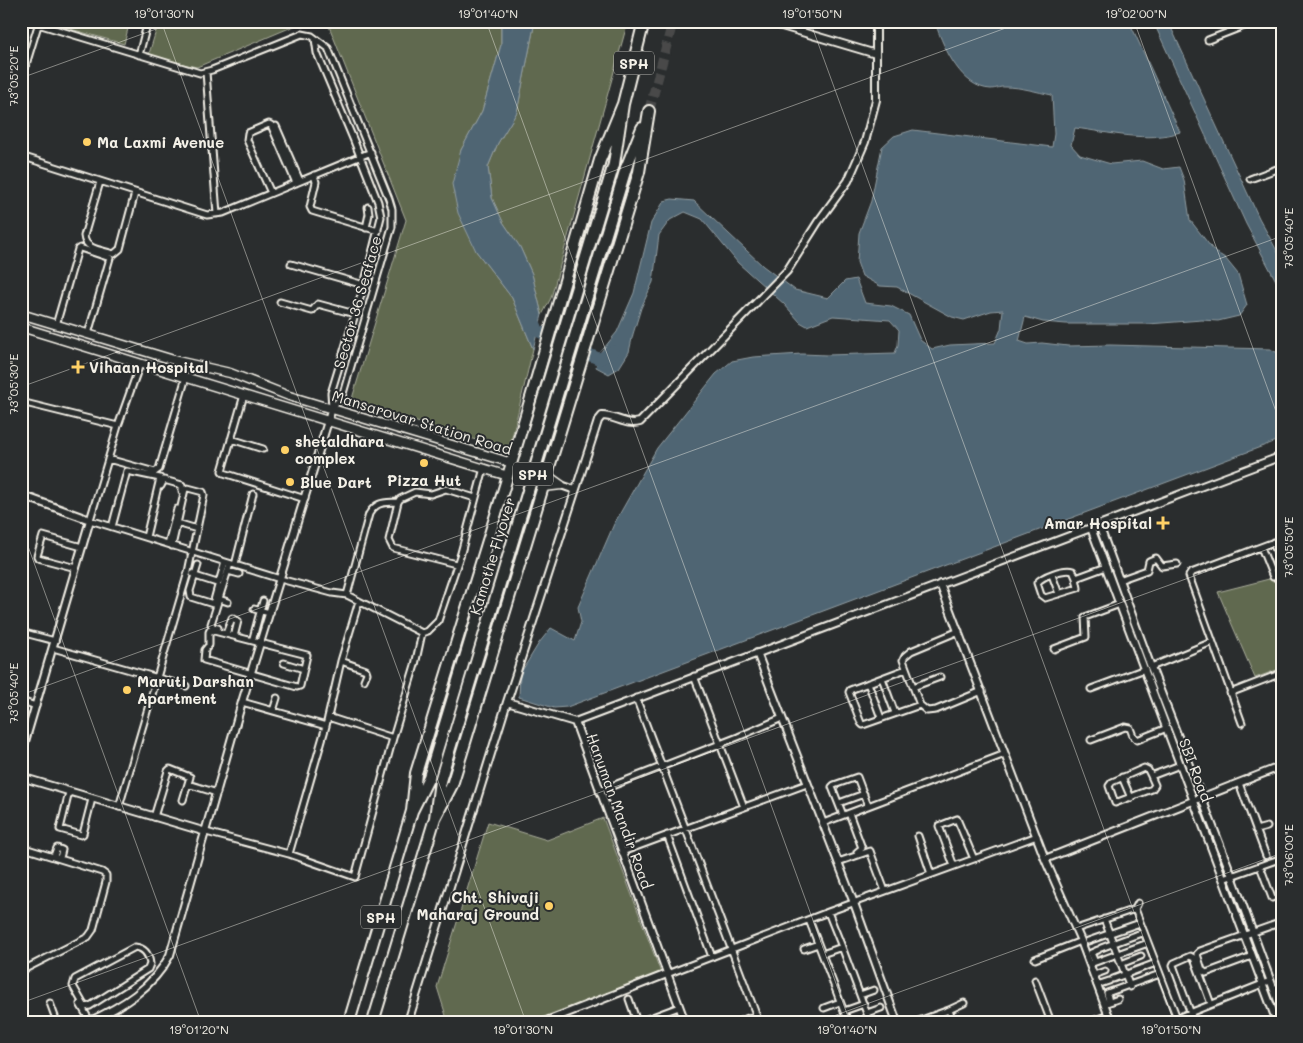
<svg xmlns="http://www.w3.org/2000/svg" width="1303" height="1043" viewBox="0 0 1303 1043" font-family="Mali,sans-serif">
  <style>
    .green { fill: #60694f; stroke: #aaad9c }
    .water { fill: #4f6573; stroke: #919da2 }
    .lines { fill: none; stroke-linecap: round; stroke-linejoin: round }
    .river { stroke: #4f6573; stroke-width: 12 }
    .motorway-tunnel { stroke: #484a4a; stroke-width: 10; stroke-dasharray: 10 5; stroke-linecap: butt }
    .minor-casing { stroke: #f4f1e8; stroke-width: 9 }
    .tertiary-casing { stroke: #f4f1e8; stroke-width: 10 }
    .secondary-casing { stroke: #f4f1e8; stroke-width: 11 }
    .motorway-casing { stroke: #f4f1e8; stroke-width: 14 }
    .minor { stroke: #2a2d2e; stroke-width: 5 }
    .tertiary { stroke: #2a2d2e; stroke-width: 6 }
    .secondary { stroke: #2a2d2e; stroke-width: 8 }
    .motorway { stroke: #2a2d2e; stroke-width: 10 }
    .motorway-bridge-casing { stroke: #f4f1e8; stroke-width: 14; stroke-linecap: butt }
    .motorway-bridge { stroke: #2a2d2e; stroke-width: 10 }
    .ticks { fill: none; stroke: #f4f1e8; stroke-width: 1; stroke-opacity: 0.45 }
    .poi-dot { fill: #ffd166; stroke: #2a2d2e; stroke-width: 2 }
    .labels { text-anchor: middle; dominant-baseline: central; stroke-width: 4; stroke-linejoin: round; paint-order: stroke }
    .shield { fill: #2a2d2e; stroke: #b7b6b0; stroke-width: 1 }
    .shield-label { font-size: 14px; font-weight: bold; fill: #f4f1e8 }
    .poi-label { font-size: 15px; font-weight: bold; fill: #f4f1e8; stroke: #2a2d2e; text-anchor: start }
    .street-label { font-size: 15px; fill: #f4f1e8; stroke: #2a2d2e }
    .neatline { fill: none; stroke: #f4f1e8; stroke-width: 2 }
    .ticks-label { font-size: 12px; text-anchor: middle; fill: #f4f1e8 }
  </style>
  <rect width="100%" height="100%" fill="#2a2d2e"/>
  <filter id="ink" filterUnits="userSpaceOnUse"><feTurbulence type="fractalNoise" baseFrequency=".02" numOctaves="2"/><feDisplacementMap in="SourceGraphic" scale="10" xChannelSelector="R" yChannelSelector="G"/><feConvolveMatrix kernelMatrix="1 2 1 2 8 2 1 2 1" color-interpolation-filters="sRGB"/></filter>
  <g filter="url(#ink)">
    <path class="green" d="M54 21H130L124 44 53 24Z
      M159 21H306L197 67 148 57Z
      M327 21H501V45L482 111 461 150 476 251 512 298 533 349 509 450 351 402 406 220Z
      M535 21H628L551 298 542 315 532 274 520 247 503 222 492 198 488 167 498 143 517 112Z
      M1273 578 1282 596V668L1255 678 1218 592Z
      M603 818 661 973 532 1022H448L437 987 488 822 547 840Z"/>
    <path class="water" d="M501 21H535L517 112 498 143 488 167 492 198 503 222 520 247 532 274 542 315 533 349 512 298 476 251 458 213 452 184 461 150 482 111 501 45Z
      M917 21H1129L1180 132C1148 143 1108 132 1075 128L1071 145 1080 155 1111 164 1142 161 1163 169 1179 167 1184 180 1190 220 1214 251 1225 258 1238 274 1247 305 1239 316 1218 321 1202 320 1148 324H1066L1043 322 1025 317 1019 341 1028 344 1042 343 1068 346 1110 345 1270 349 1282 355V439L567 707 554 708 519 697 520 674 539 643 551 628 575 641 581 622 578 607 614 524 657 448 716 374 732 361 753 357 802 354 827 355 895 353 898 345 899 330 890 320 833 316 807 326 800 322 784 304 738 263 702 219 685 212 670 220 659 235 653 282 641 308 633 334 629 352 619 368 609 374 596 367 600 353 617 332 634 293 651 223 664 201 672 199 694 201 763 266 795 290 828 298 845 281 856 279 865 303 891 306 909 315 920 340 932 349 950 345 995 343 1001 329 1003 310 991 311 964 320 952 317 897 287 880 286 862 276 857 262 859 233 871 201 882 147 894 136 913 130 1052 147 1054 134 1052 95C1037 92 1021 87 1006 87 1001 86 996 89 991 89 962 88 944 49 936 25Z
      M1153 21H1168L1259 218 1282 260V292L1246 224Z"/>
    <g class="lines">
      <path class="river" d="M532 316 538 331 599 359 612 353 613 351"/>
      <path class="motorway-tunnel" d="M649 111 673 21"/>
      <defs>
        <path id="minor" d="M38 24 200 73 212 70 302 34 312 36 328 48 389 199 392 209V227L342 397 332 408
          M315 39 317 53 354 141 378 202 381 217 364 285 331 393 332 408
          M1208 40 1257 21
          M139 55 148 21
          M206 72 217 214
          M21 81 39 22
          M276 126 300 181
          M21 156 207 215 223 213 371 152
          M314 175 316 182 310 207 312 211 378 231
          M1250 179 1282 167
          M100 182 84 236C85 250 103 250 114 254L120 249 135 193
          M271 193 247 140 248 133 269 124 271 125 296 183
          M366 228 369 214 368 207
          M291 264 364 285
          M280 302 312 311 318 304 355 314
          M56 325 78 249 80 248 110 258 88 334
          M140 364 118 426 90 520 280 579 332 593 347 595 422 633 428 631 438 621 461 553 484 468
          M244 395 222 471 224 473 305 499
          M21 402 118 426
          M231 439 263 449
          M108 459 155 472 159 469 186 377
          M161 486 164 480 182 485V491
          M177 523 197 529
          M112 527 127 471 160 478 146 537
          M1273 542 1282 566
          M168 544 177 509
          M1261 547 1273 577 1282 573
          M456 564 393 548 389 540 398 502 400 499 415 492 431 494 446 489 475 498
          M198 565 190 591 191 597 213 604 218 586
          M235 565 253 494
          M76 568 38 558 37 556 43 536 82 547
          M228 571 239 574
          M193 574 195 576 217 583 219 582 225 562
          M1052 575 1059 594
          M1076 578 1073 571C1064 568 1042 576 1037 583L1041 595 1045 598 1078 588 1076 578 1106 567
          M1119 580 1147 570 1149 561 1156 558 1162 566 1177 564
          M347 595 369 514C377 501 384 503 398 502
          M219 599 228 602
          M254 609 270 613
          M218 628 213 627 211 624 230 564
          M210 630 307 655 300 686 297 687 204 660 205 650 209 645V632Z
          M227 631 232 618 238 621 235 633
          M959 631 911 651 905 656 903 660 920 705 927 711 936 710 982 691
          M21 632 55 641
          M253 638 263 601
          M53 648 186 686
          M1054 649 1086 637 1085 617 1120 604
          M341 661 366 670 367 673 364 680
          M284 663 304 669
          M1151 667 1212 642
          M906 669 850 690 849 692 861 723 863 725 920 705
          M694 676 744 807
          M882 678 895 713
          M868 683 881 718
          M913 687 940 677
          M1091 689 1145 669
          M1230 693 1282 673
          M636 698 759 1022
          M21 701 36 706
          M242 702 326 726
          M273 711 277 698
          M328 717 393 738
          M1242 723 1189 576 1191 573 1282 539
          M21 725 29 727
          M1091 740 1125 727 1130 728 1133 736 1137 740 1167 728
          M1151 776 1148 770 1144 768 1112 782 1109 786 1115 803 1152 789 1155 785 1151 776 1180 765
          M1122 777 1131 798
          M1239 783 1266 856
          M188 784 217 793
          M599 791 738 737 782 718
          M69 792 60 829 81 835 83 834 92 799
          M839 803 864 794
          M119 807 188 572 204 495 203 492 188 488 185 489 172 546
          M849 813 862 848 857 852
          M843 815 832 787 834 785 857 777 868 806
          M154 817 168 771 170 769 190 777 183 800
          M823 823 1005 754
          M1256 830 1267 827
          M206 832 289 854 355 877 393 738 415 665 422 633
          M667 835 712 957
          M918 836 931 874
          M21 847 102 872 106 875V882L93 930 88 937 21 971
          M622 852 807 784
          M289 854 326 726 341 661 359 601
          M54 856 57 848 62 850 60 858
          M838 862 870 851 885 891
          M954 866 939 826 957 819 974 859
          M1260 866 1272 898
          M1223 879 1282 858
          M1135 909 1177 1018 1270 981
          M828 912 842 947
          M1104 919 1130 987
          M809 920 848 1022
          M1076 929 1135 909 1138 903
          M1088 941 1140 923
          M135 947C145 948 149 955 150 964L148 969 90 1006 85 1007 73 986 75 979Z
          M1101 948 1144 932
          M804 949 818 944
          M822 954 842 947 870 1022
          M1252 956 1206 973 1202 970 1197 954 1200 951 1282 922
          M1035 959 1081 941
          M1095 962 1091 953 1098 950
          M1090 964 1148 943
          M1121 964 1141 956
          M667 974 828 912 1037 836
          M1094 975 1105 971
          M1113 979 1156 963
          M1035 980 1051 1022
          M1097 985 1109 981
          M1273 989 1282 986
          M860 995 874 990
          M629 999 637 1022
          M1109 1002 1107 993 1160 974
          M50 1003 57 1022
          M1107 1003 1118 999
          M80 1004 90 1021
          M824 1008 840 1002
          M844 1011 864 1004
          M867 1013 881 1008
          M639 1022 679 1007
          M738 1022 756 1015
          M916 1022 949 1010
          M953 1022 949 1010 964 1003
          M1089 1022 1109 1015
          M1194 1022 1173 965 1174 963 1190 956 1194 958 1211 1004"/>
        <path id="tertiary" d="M765 21 876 54
          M561 485 575 490
          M21 495 90 520 21 755
          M1099 525 1151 667 1232 876 1282 1012
          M1091 528 1277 1022
          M940 584 1045 859 1081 941 1111 1022
          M757 653 854 903 897 1022
          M507 702 575 722
          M575 722 1282 456
          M575 722 685 1022
          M21 777 206 832
          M1045 859 1282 766
          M88 1022C121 1007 153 988 170 955L242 702 332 408
          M408 1022 507 702 598 421 602 416C616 416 626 426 640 422L787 271 818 222 848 181 865 142 876 100V21
          M544 1022 667 974"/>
        <path id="secondary" d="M21 314 177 361 230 373 289 396 512 463 547 475 561 485
          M21 327 544 487 561 485"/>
        <path id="motorway" d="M614 164 623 104 644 21
          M626 168 642 128
          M412 811 416 773 512 463 600 160 623 104
          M435 818 452 785 639 172 649 111
          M349 1022 412 811 429 777
          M373 1022 435 818 440 781"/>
      </defs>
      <use href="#minor" class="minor-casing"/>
      <use href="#tertiary" class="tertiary-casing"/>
      <use href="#secondary" class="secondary-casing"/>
      <use href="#motorway" class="motorway-casing"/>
      <use href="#minor" class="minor"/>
      <use href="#tertiary" class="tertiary"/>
      <use href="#secondary" class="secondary"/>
      <use href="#motorway" class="motorway"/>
      <defs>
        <path id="motorway-bridge" d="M429 777 614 164
          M440 781 626 168"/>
      </defs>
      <use href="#motorway-bridge" class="motorway-bridge-casing"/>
      <use href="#motorway-bridge" class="motorway-bridge"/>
    </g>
  </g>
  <path class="ticks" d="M161 21 526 1022M486 21 850 1022M810 21 1174 1022M1134 21 1282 428M21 78 178 21M21 387 1025 21M21 527 201 1022M21 695 1282 236M21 1003 1282 544M817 1022 1282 853"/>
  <g class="poi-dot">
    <circle cx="87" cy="142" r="5"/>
    <path d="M75.5 359.5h5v5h5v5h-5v5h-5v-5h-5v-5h5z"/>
    <circle cx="285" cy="450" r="5"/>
    <circle cx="424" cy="463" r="5"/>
    <circle cx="290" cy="482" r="5"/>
    <path d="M1160.5 515.5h5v5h5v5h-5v5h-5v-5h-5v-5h5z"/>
    <circle cx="127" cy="690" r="5"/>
    <circle cx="549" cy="906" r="5"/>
  </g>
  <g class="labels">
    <g class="shield">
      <rect x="614" y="51.5" width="40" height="23" rx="4"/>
      <rect x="513" y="462.5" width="40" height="23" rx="4"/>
      <rect x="361" y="905.5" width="40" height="23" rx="4"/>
    </g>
    <g class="shield-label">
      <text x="634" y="63">SPH</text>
      <text x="533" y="474">SPH</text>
      <text x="381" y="917">SPH</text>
    </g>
    <g class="poi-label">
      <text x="97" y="142">Ma Laxmi Avenue</text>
      <text x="89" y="367">Vihaan Hospital</text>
      <text x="295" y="441">shetaldhara<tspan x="295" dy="17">complex</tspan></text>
      <text x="424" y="480" text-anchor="middle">Pizza Hut</text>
      <text x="300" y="482">Blue Dart</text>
      <text x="1152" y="523" text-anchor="end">Amar Hospital</text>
      <text x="137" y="681">Maruti Darshan<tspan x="137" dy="17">Apartment</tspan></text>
      <text x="539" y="897" text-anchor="end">Cht. Shivaji<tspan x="539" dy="17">Maharaj Ground</tspan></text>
    </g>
    <g class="street-label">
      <text transform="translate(357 302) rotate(-74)">Sector 36 Seaface</text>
      <text transform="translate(422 422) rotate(17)">Mansarovar Station Road</text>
      <text transform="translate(492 556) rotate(-73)">Kamothe Flyover</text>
      <text transform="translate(1196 770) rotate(69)">SBI Road</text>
      <text transform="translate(620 811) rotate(70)">Hanuman Mandir Road</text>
    </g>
  </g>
  <rect width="1303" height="1043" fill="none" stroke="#2a2d2e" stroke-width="55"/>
  <rect x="28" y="28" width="1248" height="988" class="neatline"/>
  <g class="ticks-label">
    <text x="164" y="18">19°01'30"N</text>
    <text x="488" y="18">19°01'40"N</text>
    <text x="812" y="18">19°01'50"N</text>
    <text x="1136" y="18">19°02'00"N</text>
    <text transform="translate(14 76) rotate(-90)" y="4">73°05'20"E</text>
    <text transform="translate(1289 238) rotate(-90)" y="4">73°05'40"E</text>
    <text transform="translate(14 384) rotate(-90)" y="4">73°05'30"E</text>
    <text transform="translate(1289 547) rotate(-90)" y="4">73°05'50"E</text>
    <text transform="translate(14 693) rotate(-90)" y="4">73°05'40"E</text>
    <text transform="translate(1289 855) rotate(-90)" y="4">73°06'00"E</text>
    <text x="199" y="1034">19°01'20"N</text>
    <text x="523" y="1034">19°01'30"N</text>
    <text x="847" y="1034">19°01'40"N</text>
    <text x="1171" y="1034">19°01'50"N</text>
  </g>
</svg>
